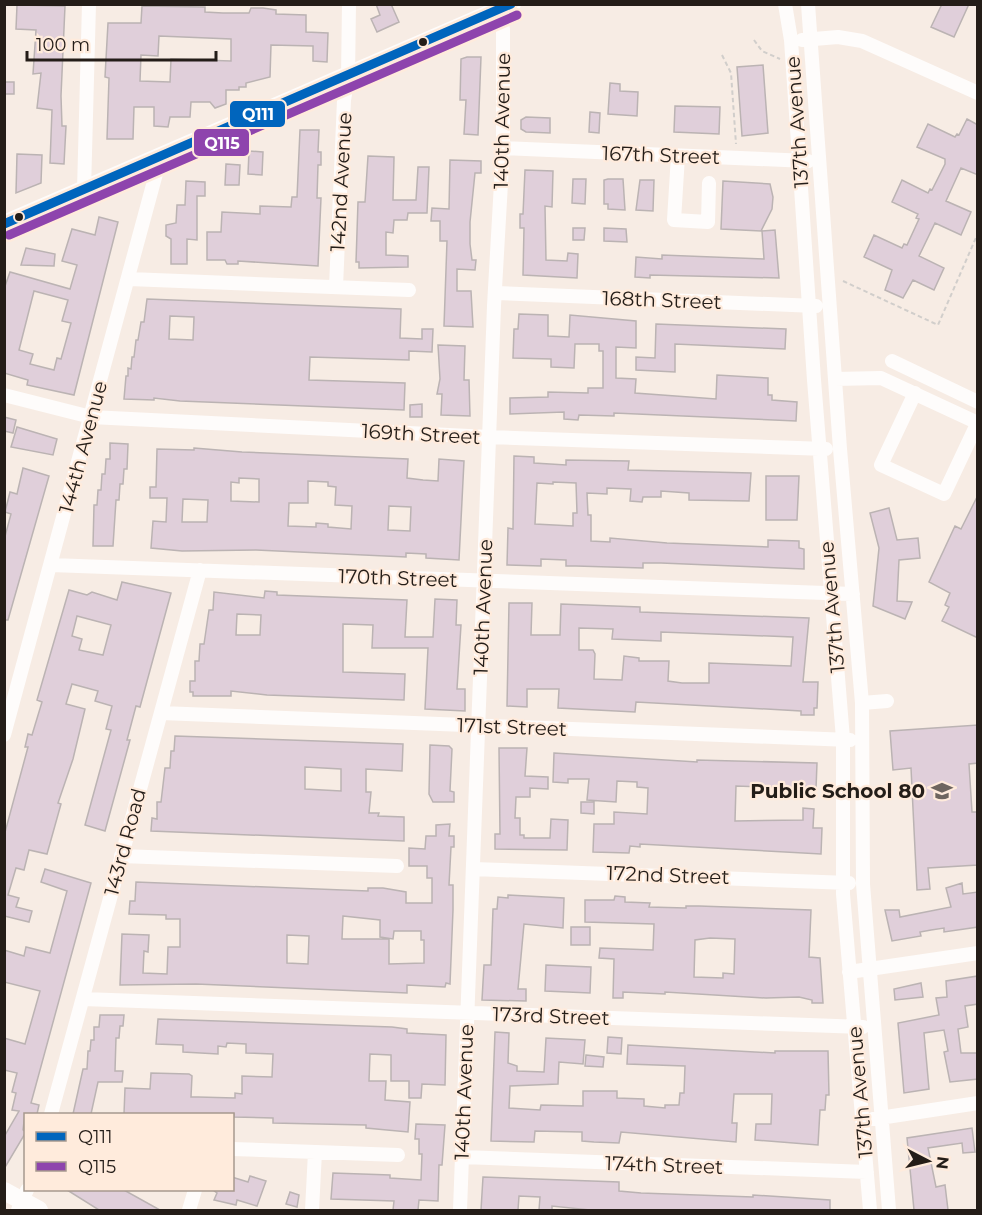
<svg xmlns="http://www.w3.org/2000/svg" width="982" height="1215" viewBox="0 0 982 1215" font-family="Montserrat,sans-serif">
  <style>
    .building { fill: #e0cfda; stroke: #bbb3b3; stroke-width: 1.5; fill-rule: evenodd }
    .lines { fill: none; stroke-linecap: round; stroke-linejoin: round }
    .path { stroke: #d1cecb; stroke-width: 2; stroke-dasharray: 4.5 3; stroke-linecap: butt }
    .minor { stroke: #fefcfb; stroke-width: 14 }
    .major { stroke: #fefcfb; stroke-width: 18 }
    .bus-1-casing { stroke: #ffebdc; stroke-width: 14 }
    .bus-2-casing { stroke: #ffebdc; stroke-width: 14 }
    .bus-1 { stroke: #0065bd; stroke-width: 9 }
    .bus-2 { stroke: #8e44ad; stroke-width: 9 }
    .bus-dot { fill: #241d18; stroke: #ffebdc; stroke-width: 2 }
    .labels { text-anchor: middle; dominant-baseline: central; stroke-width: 4.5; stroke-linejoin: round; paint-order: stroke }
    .street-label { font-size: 20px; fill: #241d18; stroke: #ffebdc }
    .poi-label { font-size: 20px; font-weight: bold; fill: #241d18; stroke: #ffebdc; text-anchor: end }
    .line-badge { stroke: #ffebdc; stroke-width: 2 }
    .badge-label { font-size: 16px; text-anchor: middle; font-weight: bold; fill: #fff }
  </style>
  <rect width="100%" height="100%" fill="#f7ece4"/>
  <path class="building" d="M376 4H391L399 22 377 32 371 19 380 15Z
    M942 4H969L954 37 931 27Z
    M17 5 65 6 61 96 62 126H66L64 164 50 163 52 110 37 108 41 73 33 74 36 30 16 29Z
    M142 6 205 7V12L223 13H249L251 8H263L276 10V14L306 15V32L328 33 327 62 313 61V46L271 45 270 77 246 83V87H239V90H226V104L215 108 210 102H191L190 117H170L168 127 154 126V107H134L133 139H107L109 78 105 77 108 23H141ZM159 36 231 39V61L171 59 170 82 140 81 141 55 158 56Z
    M467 57H481L478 135 464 134 466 100H460L461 59Z
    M763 65 768 133 742 136 737 67Z
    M4 82H14V94H4Z
    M610 83 620 84V91L638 92 637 116 608 114Z
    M675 106 720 107 719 134 674 132Z
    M590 112 600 113 599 133 589 132Z
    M526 117 550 118V133L526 132 521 129V120Z
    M967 119 978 125V175L961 168 946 201 971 212 961 235 935 223 919 256 944 268 934 290 913 280 903 298 885 290 892 270 864 257 874 235 902 248 904 244 907 245 919 219 916 218 918 214 892 202 902 180 928 193 930 189 932 190 945 164V159L917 147 928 124 955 137 957 134 959 135Z
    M300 130H319L318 152H321V165H318L317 198H321L318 266 238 261V264H227L225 260H207V232H221L222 212 260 214V206L291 207 292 197H297Z
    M249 151 263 152 262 175 248 174Z
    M17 154 42 155 41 183 16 193Z
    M368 156 394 157 393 200H416L418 167H429L427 213H408L407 220H394L393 233 386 232V255L408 256V267L359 268V262H356L358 202H365Z
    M450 160 481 161V173H475L470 222V244L472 260H476L475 270 457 269V291H471L473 327 444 326 447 241H440V221H431L432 208 449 209Z
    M226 164 240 165 239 185H225Z
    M525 170 553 171 552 207 545 206 546 260 567 261 568 253 578 254 577 278 523 275 524 228H520V214H523Z
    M573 179H586L585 204 572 203Z
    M608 179H623L625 210 608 209V204H604V180Z
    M640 180H654L653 211 636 210Z
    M186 181 205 182V196H197V240L187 239V264H171V239L166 236V225L176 223 177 205H185Z
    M723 181 770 184 773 197 772 209 761 231 721 229Z
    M99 217 118 222 74 395 27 385 28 380 4 373V289L10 272 70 289 77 265 62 261 72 229 95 235ZM34 291 68 300 62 321 71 323 61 359 57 358 54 370 30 364 33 354 19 350Z
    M573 228H585L584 240H573Z
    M604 228 626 229 627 242 604 241Z
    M775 230 779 278 650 275V278L635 277 636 257 662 259V255L764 259 762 231Z
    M26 248 55 254 54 266 21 265Z
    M147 299 401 309 400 338 422 339V329H433L432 352 409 351V360L310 357 309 380 405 383 404 410 180 401 154 398V400L124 399 126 376H128V368L131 369 132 357H134L136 340H138L141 322H144ZM170 316 194 317 193 340 169 339Z
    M519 314 548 315V336L569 337 570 315 636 321V348L616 347V378L636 379 635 393 716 399 717 375 768 378V395H772V400L797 402 796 421 614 413V416L579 415 578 420 564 419V412L510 414V398L548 397V392L588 393V388H603V351H599V344H575L574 368 551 367V359L513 358 514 329H518Z
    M656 324 786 329 785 349 675 344V372L636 370V357L655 358Z
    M438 345 465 346 464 380H469L470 416 441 415 442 394H437L440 379Z
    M422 404V417H410V405Z
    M4 417 16 420 13 433 4 431Z
    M17 427 57 439 53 455 11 447Z
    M110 443 128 444 127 469H124L123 484H120L119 500H116L113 546H93L94 505H97L98 490H101L102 474H105L106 459H110Z
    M194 448 242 452 408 459 407 478 423 480 438 481 439 459 464 461 459 560 426 558V554L406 553V557L256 550 182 551 151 548 153 521 166 522 167 498H150V487H156L157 449 194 450ZM239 478 259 479V502L231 501V482L239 483ZM308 481 328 482V486L336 487 335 505 352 506 351 529 328 527V524L316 523V527L288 526 289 503H308ZM183 499 208 500 207 522H182ZM389 506 411 507 410 531 388 530Z
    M514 456 534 457V463L566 465V460L629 461 628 470 751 473 749 501 689 500V493L661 491V497H643L642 502 630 501 631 489 607 488V494L587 493 588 515H591V541L610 542V538L667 543 768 547V540L799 541V548L804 549V569L661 563H643V568L576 566H566V560L541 559V566L507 565 508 528 513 529ZM553 482 576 483 577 513H573V526L535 524 537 483 553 484Z
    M23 468 49 476 8 620H4V540L11 514 5 512 10 492 17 494Z
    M766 476H799L797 520H766Z
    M978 495V638L942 621 949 607 945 605 950 593 929 582 955 526 961 529Z
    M889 508 897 540 918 538 920 558 899 560 897 601 912 602 905 619 873 606 879 548 870 513Z
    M122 582 171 593 140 707 136 706 127 740H130L105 831 85 825 111 730 106 729 112 706 95 701 98 691 72 684 66 704 85 709 73 759 58 803 61 804 47 854 29 850 24 870 16 868 8 895 19 898 16 907 32 911 29 922 4 916V836L28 747H25L28 734 32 735 42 702 37 700 69 590 87 595 92 592 117 600ZM77 616 111 625 103 655 79 650 82 639 72 636Z
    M265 591 277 592V595L407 600 405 637H433L435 599 457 600 456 625H461L457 689H465V711L425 709 428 648H372L373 625 343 624V672L405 674 404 700 267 695 231 691V696H193V692H190V681H195V661H199L200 644H204L209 610H213L214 592 264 598ZM237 614 261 615 260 635H236Z
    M509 603H532L531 635H560L561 604 640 607V612L809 618 803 682H818L817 708H814V715H801V711L636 702 635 712 558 708 559 689H527V707L507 706ZM579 628 613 629 612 639 661 641V632L793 637 791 666 709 663V683H682L668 681 669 661H639V658L624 656 622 680 594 679 595 654 593 650H579Z
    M978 725V763L969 764 972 812H978V865L928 868 930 889 917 890 911 768 893 770 890 731Z
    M175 736 403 744 402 771 366 769V792H371L369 813H379L378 816 404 817V841L151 831 152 818 157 819V802H161L165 768H170L171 751H174ZM305 767 341 769V791L305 789Z
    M430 745 449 746 452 749 450 791 454 792V802H433L429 794Z
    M499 748H527L525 776 548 777V789L530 788V797H516L515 818H520V835H524V838H550L551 819 568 820 567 850 495 849V834H500Z
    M554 753 697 762V760L817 763 816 789 736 786 735 821 803 820V808L814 809 813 828H822L821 854 640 844V847L630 846 629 853 593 852 594 824H614V812L647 814 648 788 637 787V782L617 781 616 802 587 800 589 779H568V783L553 782Z
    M581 802H594V814L581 813Z
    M450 824 449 836H454V847H451L449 885H453V910L450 984 446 983 445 987 407 985V993L196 984 120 985 122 934 149 935 148 952 144 951 143 973 167 974 168 947H180V919H166V915L129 914 130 901H135L136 882 368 891V888H383L406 892V903H432V878H427V866H409V848L425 849 426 836H436V825ZM343 916 380 920V937L393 939 394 931H421V940H424V963L389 964V939H342ZM287 935 309 936 308 964 287 963Z
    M45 869 91 883 31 1103 39 1105 37 1114H25L23 1130 26 1132 4 1169V1137L19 1111 12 1110 16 1093 12 1092 17 1073 4 1070V1038L25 1044 40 991 4 982V950L24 956 26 947 50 953 67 891 41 882Z
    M962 883 963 894 978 892V927L944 932V928L931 930 920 932 921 936 892 941 885 910H899L900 917 951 907 946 888Z
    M508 895 564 898 563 928 524 924 518 989H526V1001L482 1000 484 965H491L493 909H497L498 897 508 898Z
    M615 896 625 897V902L650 903 649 907 686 908V906H699L811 910 809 957 820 958 823 1003H812V1000L799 997 766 998 665 992V994L623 992V998H613L614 959 599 958 600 948 653 950 654 924 585 922V900H614ZM710 938 735 939 734 974 723 973V978L694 977 695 940Z
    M571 927H590V945H571Z
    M546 965 591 967 590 993 545 991Z
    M978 976V1004L965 1006 968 1027 958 1029 961 1053H978V1079L950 1082 944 1052 948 1051 944 1030 924 1033 929 1089 904 1093 898 1023 939 1015 936 998 947 997 946 981Z
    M921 983 923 997 895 1000 894 989Z
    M100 1015H124L123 1026H120L119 1038H116L115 1071H123L122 1082H98L91 1114H73L83 1069H87L88 1051H90L91 1040H94V1027H99Z
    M158 1019 392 1027 407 1029V1033L446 1035 445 1085 422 1084 421 1098H409V1081H391V1055L370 1054 369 1081H386L385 1100 410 1102 408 1132 366 1128V1125L273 1123V1118L234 1117V1114H124L125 1088 150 1089 151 1073 189 1074 192 1076 191 1097H198L235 1098V1093L242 1094V1076L272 1077 273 1054 246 1053V1044L227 1043 226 1047 218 1046V1054L183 1052V1045L156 1044Z
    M495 1032 509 1033 508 1063 517 1066V1071L544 1072 546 1038 585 1040 583 1064 559 1062 558 1084 510 1086 509 1108 540 1110 541 1105 583 1106V1091H617V1098L644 1099V1106L665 1108V1105H679L680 1093H684L685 1066 627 1064 628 1045 775 1053V1051H828L829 1095H826L825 1110H820L818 1145 755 1140 756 1124H771L772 1094H734L732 1123H737L736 1142 621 1132 619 1143 594 1142 582 1141V1132L535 1131 534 1142 491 1141Z
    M608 1037 622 1038 621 1054 607 1053Z
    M586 1055 604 1057 603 1067 585 1066Z
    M416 1124 445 1125 442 1165H439L438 1201 419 1200 418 1210H393L394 1201 331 1199 333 1173 390 1175V1178L421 1180 422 1154H419V1139H415Z
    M972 1128 975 1152 963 1153 962 1143 928 1148 936 1187 945 1185 948 1210H914L907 1138Z
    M250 1176 266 1181 257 1206 237 1200 236 1205 214 1200 217 1193 213 1190H232V1177L248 1182Z
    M483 1177 619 1182V1191L641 1193 753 1197V1195L830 1200V1210H590L552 1206V1210H539L540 1197 519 1196 518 1210H481Z
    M67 1190H124L160 1210H99Z
    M290 1192 299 1195 297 1207 286 1204Z"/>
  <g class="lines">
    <path class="path" d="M754 40 762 51 780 59
      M722 55 731 73 736 144
      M843 281 938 325 978 233"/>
    <path class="minor" d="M785 4 791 40 814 380 843 739V894L870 1210
      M808 4 840 449 862 703 863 884 889 1210
      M802 40 838 37 862 41 978 93
      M503 148 808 161
      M678 156 674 220 708 222 709 183
      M84 190 89 4
      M129 279 409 290
      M336 287 344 100 348 77 349 4
      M495 293 816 306
      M892 361 978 402
      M835 379 881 378 978 423
      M915 393 881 465 944 494 978 422
      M4 395 91 417 489 437 826 449
      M51 565 853 594
      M862 703 887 701
      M161 713 850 740
      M4 735 160 159
      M121 856 397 866
      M473 869 849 883
      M849 972 978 953
      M83 999 863 1027
      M51 1114 200 570
      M873 1119 978 1103
      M232 1149 398 1155
      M462 1157 867 1172
      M18 1210 27 1190
      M189 1210 195 1190
      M312 1210 315 1152
      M460 1210 494 306 503 148V29L494 4"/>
    <path class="major" d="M4 224 512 4
      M4 1191 39 1210"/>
    <defs>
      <path id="bus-1" d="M4 224 511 4"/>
      <path id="bus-2" d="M9 235 517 15"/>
    </defs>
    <use href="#bus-1" class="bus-1-casing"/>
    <use href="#bus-2" class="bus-2-casing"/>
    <use href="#bus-1" class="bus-1"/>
    <use href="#bus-2" class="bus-2"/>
  </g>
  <defs>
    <symbol id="school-bare" viewBox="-9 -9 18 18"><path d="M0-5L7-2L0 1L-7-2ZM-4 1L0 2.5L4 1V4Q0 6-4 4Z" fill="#6e655f" stroke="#ffebdc" stroke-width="2.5" paint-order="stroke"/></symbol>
  </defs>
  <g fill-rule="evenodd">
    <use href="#school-bare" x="927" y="776" width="30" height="30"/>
  </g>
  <g class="bus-dot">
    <circle cx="423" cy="42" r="5"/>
    <circle cx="19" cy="217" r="5"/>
  </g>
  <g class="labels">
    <g class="street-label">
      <text transform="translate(502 121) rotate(-89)">140th Avenue</text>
      <text transform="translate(797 122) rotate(-94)">137th Avenue</text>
      <text transform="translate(661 155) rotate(2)">167th Street</text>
      <text transform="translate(341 182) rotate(-87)">142nd Avenue</text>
      <text transform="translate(662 300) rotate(2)">168th Street</text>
      <text transform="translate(421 434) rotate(3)">169th Street</text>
      <text transform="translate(83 447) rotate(-75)">144th Avenue</text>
      <text transform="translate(398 578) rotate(2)">170th Street</text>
      <text transform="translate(483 607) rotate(-88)">140th Avenue</text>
      <text transform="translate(832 607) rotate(-95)">137th Avenue</text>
      <text transform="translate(512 727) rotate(2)">171st Street</text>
      <text transform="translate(125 842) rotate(-75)">143rd Road</text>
      <text transform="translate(668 875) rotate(2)">172nd Street</text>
      <text transform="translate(551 1016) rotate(2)">173rd Street</text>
      <text transform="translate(464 1092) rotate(-88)">140th Avenue</text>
      <text transform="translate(860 1092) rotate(-95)">137th Avenue</text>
      <text transform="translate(664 1165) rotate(2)">174th Street</text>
    </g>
    <g class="poi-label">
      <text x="925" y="791">Public School 80</text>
    </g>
  </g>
  <g class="line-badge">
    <rect x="229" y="100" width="57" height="28" rx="6" fill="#0065bd"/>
    <rect x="193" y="128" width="57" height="29" rx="6" fill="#8e44ad"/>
  </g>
  <g class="badge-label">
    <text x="258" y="120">Q111</text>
    <text x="222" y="149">Q115</text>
  </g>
  <rect width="982" height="1215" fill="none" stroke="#241d18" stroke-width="12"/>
  <rect x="24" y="1113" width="210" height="78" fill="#ffebdc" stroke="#a7998e" stroke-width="1.5"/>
  <rect x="36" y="1132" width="30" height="9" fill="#0065bd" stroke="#a7998e" stroke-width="1.5"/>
  <text x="78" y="1143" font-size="18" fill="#241d18">Q111</text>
  <rect x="36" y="1162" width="30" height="9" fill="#8e44ad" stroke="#a7998e" stroke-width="1.5"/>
  <text x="78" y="1173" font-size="18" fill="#241d18">Q115</text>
  <g transform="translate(928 1161) rotate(97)" stroke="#ffebdc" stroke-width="4.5" paint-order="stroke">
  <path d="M0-4.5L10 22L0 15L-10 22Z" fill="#241d18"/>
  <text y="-9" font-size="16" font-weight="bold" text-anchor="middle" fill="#241d18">N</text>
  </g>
  <path d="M27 51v9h189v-9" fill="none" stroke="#241d18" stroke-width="3"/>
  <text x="36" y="51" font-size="18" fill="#241d18" stroke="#ffebdc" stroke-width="4.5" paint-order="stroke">100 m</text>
</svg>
